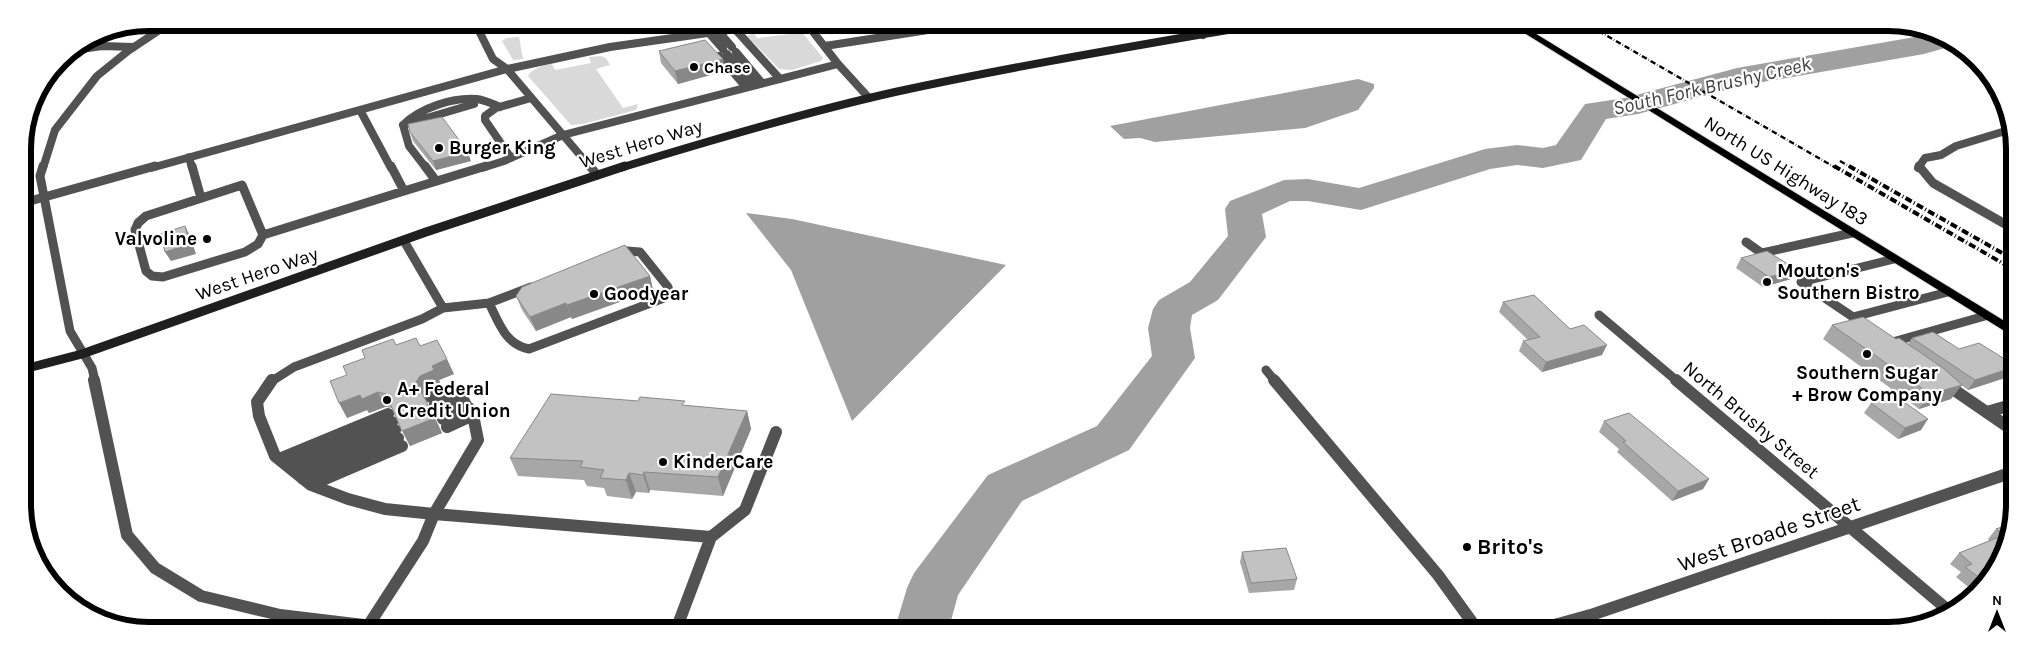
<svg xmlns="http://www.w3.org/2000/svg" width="2037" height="653" viewBox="0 0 2037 653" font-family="Karla,sans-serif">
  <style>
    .green { fill: #d9d9d9 }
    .water { fill: #a0a0a0 }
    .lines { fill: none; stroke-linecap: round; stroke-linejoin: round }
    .river { fill: #a0a0a0; fill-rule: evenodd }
    .primary-casing { stroke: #dbdbdb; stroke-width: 2 }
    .path { stroke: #747474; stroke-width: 2.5; stroke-dasharray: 0.5 2; stroke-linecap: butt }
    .lane-far2 { stroke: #525252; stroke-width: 8 }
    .lane-far1 { stroke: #525252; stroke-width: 9 }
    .lane { stroke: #525252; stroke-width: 12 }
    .street-far2 { stroke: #525252; stroke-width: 8 }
    .street-far1 { stroke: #525252; stroke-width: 9 }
    .street { stroke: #525252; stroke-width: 12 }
    .secondary-far1 { stroke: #1f1f1f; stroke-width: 8 }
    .secondary { stroke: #1f1f1f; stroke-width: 9 }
    .primary { fill: #000; fill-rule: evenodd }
    .rail-far1 { stroke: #000; stroke-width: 2.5; stroke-dasharray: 5.5 2 0.5 2; stroke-linecap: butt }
    .rail { stroke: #000; stroke-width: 4; stroke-dasharray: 7 2.5 1 2.5; stroke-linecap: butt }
    .wall { fill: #a7a7a7 }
    .shaded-wall { fill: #888 }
    .building { fill: #c2c2c2; stroke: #888 }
    .poi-dot { fill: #000; stroke: #fff; stroke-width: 2 }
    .labels { text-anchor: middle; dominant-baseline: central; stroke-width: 4.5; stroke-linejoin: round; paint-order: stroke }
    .far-poi-label { font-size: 16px; font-weight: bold; fill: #000; stroke: #fff; text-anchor: start }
    .street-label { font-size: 19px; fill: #000; stroke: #fff }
    .poi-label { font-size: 19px; font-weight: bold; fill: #000; stroke: #fff; text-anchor: start }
    .water-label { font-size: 20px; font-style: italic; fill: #414141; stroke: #fff }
    .near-street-label { font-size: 22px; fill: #000; stroke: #fff }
    .near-poi-label { font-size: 22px; font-weight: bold; fill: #000; stroke: #fff; text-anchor: start }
    .rim { fill: none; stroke: #000; stroke-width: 6 }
  </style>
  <rect width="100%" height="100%" fill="#fff"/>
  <path class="green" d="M792 28 800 30 823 58 821 61 792 70 779 69 747 36 754 33 757 38 790 34 788 29Z
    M519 37 523 59 513 60 502 41 507 38Z
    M601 56 606 58 610 65 596 69 623 108 638 104 636 110 583 124 571 125 528 76C532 68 544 65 552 64L555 70 591 63 589 57Z"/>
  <path class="water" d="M1358 79 1374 84V88L1358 110 1305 128 1155 142 1140 138 1124 139 1110 126Z
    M746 213 792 219 1006 265 852 421 791 270Z"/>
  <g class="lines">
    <path class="river" d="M1932 34 1952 46 1924 54 1740 86 1638 114 1606 119 1581 160 1543 168 1517 165 1490 169 1361 210 1308 201H1290L1262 214 1266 237 1218 300 1192 315 1190 328 1195 358 1129 450 1022 501 958 595 949 628H895L907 588 914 573 988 475 1097 426 1152 356 1148 328 1153 309 1159 300 1190 282 1228 236 1225 209 1230 201 1284 180 1308 179 1359 188 1485 149 1517 145 1543 148 1556 145 1585 104 1625 98 1737 68Z"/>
    <defs>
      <path id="primary" d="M1513 26H1523L2011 325V335Z"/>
    </defs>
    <use href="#primary" class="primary-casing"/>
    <path class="path" d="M535 23 537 28"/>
    <path class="lane-far2" d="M807 24 838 64 869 98
      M1192 25 1203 35
      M735 29 780 79
      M718 31 732 47
      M709 33 723 49
      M825 46 960 25
      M75 50 102 46 133 47
      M736 52 762 83
      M727 54 754 85
      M719 56 746 87
      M360 110 391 168
      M403 125C420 108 453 97 477 99 485 100 493 104 500 107
      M403 125 474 104
      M403 125 409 146 426 168
      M189 157 192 168
      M511 158 485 120V116L496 108 531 98
      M151 168 507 69 493 59 475 23
      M482 168 504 161 563 135 838 64
      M591 168 507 69 610 47 770 24"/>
    <path class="lane-far1" d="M192 166 201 198
      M391 166 404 191 486 166
      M425 166 436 181
      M590 166 597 175
      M242 185 263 235 258 244 245 252 163 277 152 276 146 271 135 230 138 223 146 216Z
      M23 203 155 166
      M263 235 404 191
      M1746 242 1767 257
      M1762 253 1852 233
      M1801 282 1853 317 1948 292
      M1801 282 1894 259
      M489 303C499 323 505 344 529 349L664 298 669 292 668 287 640 252 627 251 617 254
      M443 308 489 303 531 287
      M1889 343 1985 316
      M1266 370 1275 381
      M272 381 294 367 422 319 443 308 404 241"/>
    <path class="lane" d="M272 380 257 402 259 416 275 456 311 485 348 499 385 509 434 514 423 541 368 626
      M1274 380 1438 575 1477 629
      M1947 385 2011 429
      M431 397 442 392 459 395 473 415 478 440 434 514 711 537
      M435 404 458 395
      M439 411 464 401
      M1987 412 2011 405
      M443 419 469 408
      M447 427 473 415
      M279 459 388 414
      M288 466 392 422
      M296 472 395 430
      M303 479 398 438
      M311 485 402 446
      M677 627 711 537 745 510 776 432"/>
    <path class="street-far2" d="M43 168 55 130 97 76 128 51 170 23
      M1918 168 1925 158 1941 155 1956 146 2012 129"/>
    <path class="street-far1" d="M43 166 40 176 70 331 92 368 95 381
      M1919 166 1933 183 2012 228
      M1599 315 1677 381"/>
    <path class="street" d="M94 380 127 535 155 568 201 596 280 615 380 627
      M1676 380 1948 610
      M1540 629 1594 614 2010 473"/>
    <path class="secondary-far1" d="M620 168C711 140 802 113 895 92 1014 66 1135 46 1256 25"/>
    <path class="secondary" d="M24 369 82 354 426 232 625 166"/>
    <use href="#primary" class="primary"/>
    <path class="rail-far1" d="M1590 26 1836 168
      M1840 161 1852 168"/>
    <path class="rail" d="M1834 166 2011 268
      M1849 166 2011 258"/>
  </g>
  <path class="wall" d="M659 51 723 59 725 71 678 84 661 63Z
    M410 132 471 161 436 170 413 141Z
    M1741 258 1797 270 1791 279 1763 287 1736 268Z
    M650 276 653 290 572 319 571 317 536 331 522 310 516 296Z
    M1503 302 1570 329 1602 355 1542 372 1519 351 1523 341 1528 340 1499 312Z
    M1832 325 1896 339 1908 344 1912 338 1959 349 2008 377 1968 390 1961 385 1951 399 1919 409 1823 339Z
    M396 345 420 346 454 374 439 380 441 385 427 390 424 396 442 433 410 446 392 408 385 407 369 413 367 410 347 418V375L365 358Z
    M1871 403 1921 430 1898 439 1864 413Z
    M686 406 747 411 751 429 723 496 650 490 649 493 636 492 632 499 607 496 604 488 587 486 584 480 518 476 510 458Z
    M1604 421 1709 479 1703 489 1672 501 1617 452 1619 449 1599 432Z
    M2010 524 1993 574 1983 585 1972 590 1956 577 1961 572 1950 564 1959 553 1989 541 1988 539 1996 529Z
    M1242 552 1297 579 1294 590 1249 593 1240 562Z"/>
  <path class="shaded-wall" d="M723 59 725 71 678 84 675 71Z
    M468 152 471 161 436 170 433 161Z
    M185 226 190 236 196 254 171 261 165 252Z
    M1797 270 1791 279 1763 287 1769 277Z
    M650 276 653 290 572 319 567 305Z
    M566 303 571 317 536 331 530 317Z
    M1607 345 1602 355 1542 372 1546 362Z
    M447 359 454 374 439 380 441 385 427 390 423 397 416 382 420 376 432 366Z
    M2011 368V373L2008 377 1968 390 1975 380Z
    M1962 385 1951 399 1919 409 1930 394Z
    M378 392 385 407 369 413 367 410 347 418 339 403 360 395Z
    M747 411 751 429 723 496 718 477Z
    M435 418 442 433 410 446 402 431Z
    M1928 419 1921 430 1898 439 1905 428Z
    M644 472 650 490 649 493 643 475Z
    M629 473 636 492 632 499 626 480Z
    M1709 479 1703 489 1672 501 1678 491Z
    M1993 574 1983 585 1972 590 1981 579Z"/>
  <path class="building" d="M705 40 723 59 675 71 659 51Z
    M442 117 468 152 433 161 410 132 408 124Z
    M185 226 190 244 165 252 160 234Z
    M625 245 650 276 567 305 566 303 530 317 516 296 522 287Z
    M1767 251 1797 270 1769 277 1741 258Z
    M1534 295 1570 329 1584 325 1607 345 1546 362 1523 341 1540 337 1503 302Z
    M1863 317 1896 339 1899 338 1943 368 1962 385 1930 394 1832 325Z
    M1933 332 1959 349 1979 343 2011 363V368L1975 380 1912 338Z
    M416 338 420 346 437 340 447 359 432 366 434 370 420 376 416 382 435 418 402 431 386 394 378 392 362 399 360 395 339 403 330 381 347 375 343 366 365 358 362 350 393 339 396 345Z
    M551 394 638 401 640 397 685 401 682 405 747 411 718 477 644 472 643 475 629 473 626 480 600 478 604 470 580 467 583 461 510 458Z
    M1896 396 1928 419 1905 428 1871 403Z
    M1629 413 1709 479 1678 491 1623 442 1626 441 1604 421Z
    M2010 524V537L1993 574 1981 579 1965 567 1972 564 1959 553 2004 535 1996 529Z
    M1286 548 1297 579 1251 583 1242 552Z
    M1825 619 1836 630H1786L1808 623 1811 625Z"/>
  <g class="poi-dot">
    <circle cx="694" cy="67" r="5"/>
    <circle cx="439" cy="148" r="5"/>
    <circle cx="207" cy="239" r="5"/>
    <circle cx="1767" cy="282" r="5"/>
    <circle cx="594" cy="294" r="5"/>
    <circle cx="1867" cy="354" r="5"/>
    <circle cx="387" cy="400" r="5"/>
    <circle cx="663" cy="462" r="5"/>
    <circle cx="1467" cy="547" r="5"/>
  </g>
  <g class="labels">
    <g class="far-poi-label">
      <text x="704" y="67">Chase</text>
    </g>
    <g class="street-label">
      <text transform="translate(641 144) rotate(-17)">West Hero Way</text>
      <text transform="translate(1786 171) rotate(32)">North US Highway 183</text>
      <text transform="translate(257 274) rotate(-19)">West Hero Way</text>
      <text transform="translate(1751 420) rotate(40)">North Brushy Street</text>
    </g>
    <g class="poi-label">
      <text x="449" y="148">Burger King</text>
      <text x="197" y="239" text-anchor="end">Valvoline</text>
      <text x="1777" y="271">Mouton's<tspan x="1777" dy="22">Southern Bistro</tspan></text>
      <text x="604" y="294">Goodyear</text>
      <text x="1867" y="373" text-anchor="middle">Southern Sugar<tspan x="1867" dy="22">+ Brow Company</tspan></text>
      <text x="397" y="389">A+ Federal<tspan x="397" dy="22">Credit Union</tspan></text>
      <text x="673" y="462">KinderCare</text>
    </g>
    <g class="water-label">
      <text transform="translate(1712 86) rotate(-13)">South Fork Brushy Creek</text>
    </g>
    <g class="near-street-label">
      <text transform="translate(1769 534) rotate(-19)">West Broade Street</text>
    </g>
    <g class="near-poi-label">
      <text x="1477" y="547">Brito's</text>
    </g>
  </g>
  <path d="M0 0H2037V653H0ZM149 31H1888A118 118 0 0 1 2006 149V504A118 118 0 0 1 1888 622H149A118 118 0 0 1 31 504V149A118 118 0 0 1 149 31Z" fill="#fff" fill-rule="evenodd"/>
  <path class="rim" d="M149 31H1888A118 118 0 0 1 2006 149V504A118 118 0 0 1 1888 622H149A118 118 0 0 1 31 504V149A118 118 0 0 1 149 31Z"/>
  <g transform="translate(1997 613)" stroke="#ffffff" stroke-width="4" paint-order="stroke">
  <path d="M0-4L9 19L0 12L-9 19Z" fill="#000000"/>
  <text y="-8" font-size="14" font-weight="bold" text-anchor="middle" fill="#000000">N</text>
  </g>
</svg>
